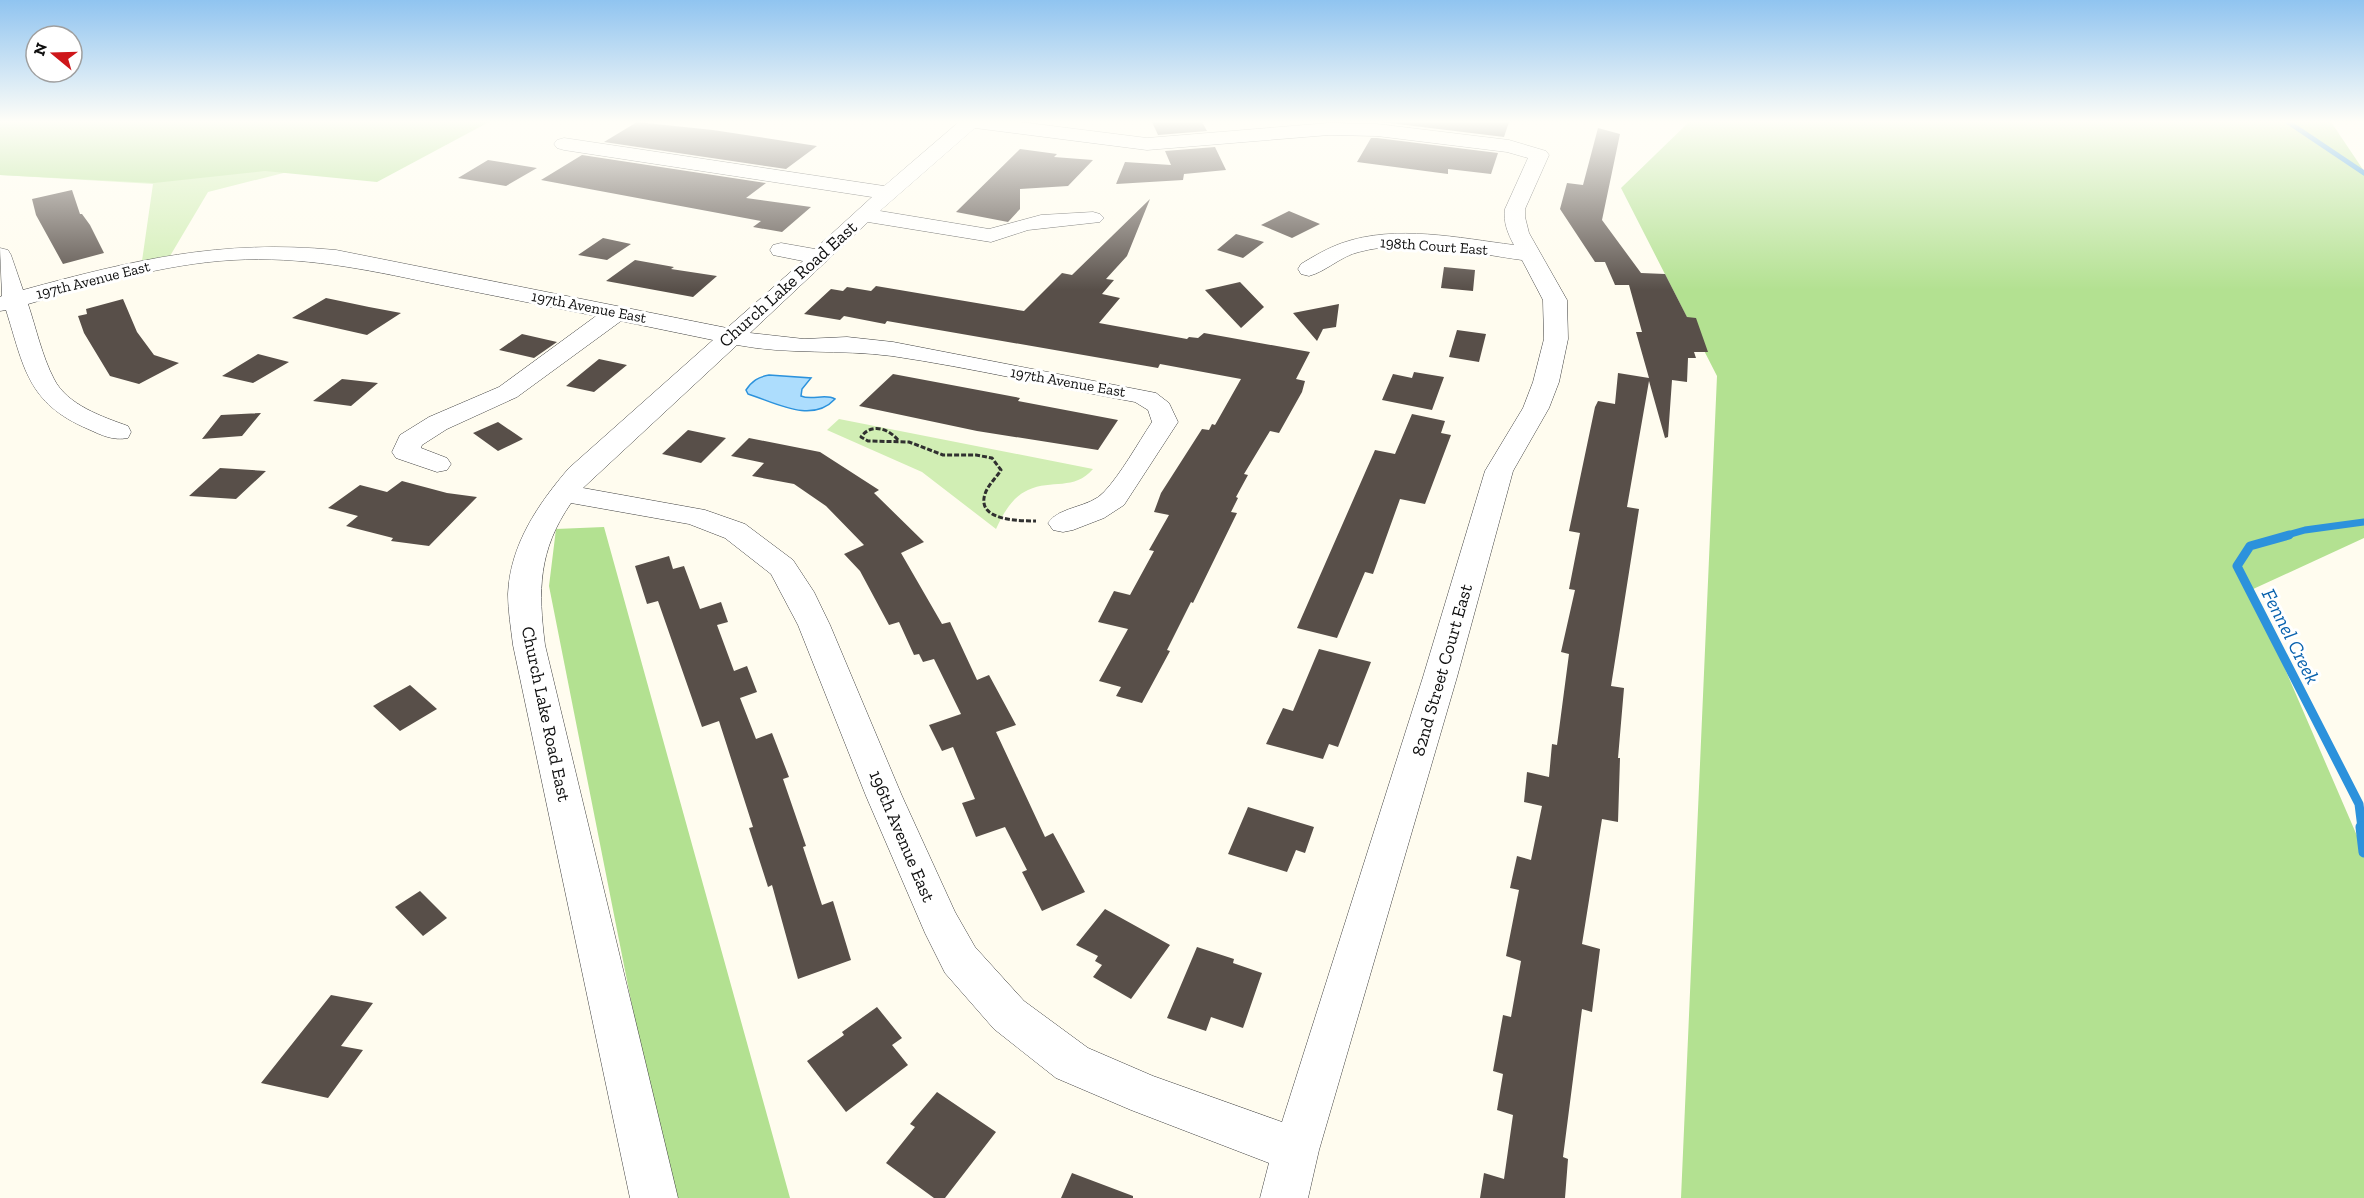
<svg xmlns="http://www.w3.org/2000/svg" width="2364" height="1198" viewBox="0 0 2364 1198" font-family="'Zilla Slab',serif">
  <style>
    .green { fill: #d1eeb4 }
    .forest { fill: #b3e191 }
    .water { fill: #adddfd; stroke: #2c92dc; stroke-width: 1.5 }
    .lines { fill: none; stroke-linecap: round; stroke-linejoin: round }
    .stream-far3 { stroke: #2c92dc; stroke-width: 5 }
    .stream-far2 { stroke: #2c92dc; stroke-width: 7 }
    .stream-far1 { stroke: #2c92dc; stroke-width: 9 }
    .stream { stroke: #2c92dc; stroke-width: 11 }
    .building { fill: #584f49 }
    .minor-casing { stroke: #414141; stroke-width: 1 }
    .path { stroke: #303030; stroke-width: 3; stroke-dasharray: 5 2; stroke-linecap: butt }
    .minor { fill: #fff; fill-rule: evenodd }
    .labels { text-anchor: middle; dominant-baseline: central; stroke-width: 6; stroke-linejoin: round; paint-order: stroke }
    .far-street-label { font-size: 15px; fill: #0e0e0e; stroke: #fff }
    .street-label { font-size: 18px; fill: #0e0e0e; stroke: #fff }
    .water-label { font-size: 20px; font-style: italic; fill: #0962ae; stroke: #fff }
  </style>
  <rect width="100%" height="100%" fill="#fffcef"/>
  <path class="green" d="M0 122 303 168 208 192 170 256 142 261 153 184 0 175Z
    M839 419 1093 469C1074 491 1052 479 1028 490 1012 497 1003 514 996 529L922 472 827 430Z"/>
  <path class="forest" d="M0 122H489L377 182 265 171 154 183 0 175Z
    M1689 122H2331L2364 171V538L2251 590 2364 852V1198H1681L1717 376 1621 188Z
    M604 527 790 1198H670L549 586 556 529Z"/>
  <path class="water" d="M769 375 811 378 802 389 801 396C812 401 825 393 835 399 812 424 776 403 748 394L746 390C752 381 758 377 769 375Z"/>
  <g class="lines">
    <path class="stream-far3" d="M2288 122 2364 173"/>
    <path class="stream-far2" d="M2284 536 2305 530 2364 522"/>
    <path class="stream-far1" d="M2289 535 2250 546 2237 566 2359 804 2362 828"/>
    <path class="stream" d="M2361 827 2364 852"/>
  </g>
  <path class="building" d="M637 122 713 130 817 146 786 169 604 142Z
    M1152 122H1202L1207 131 1158 135Z
    M1381 122H1509L1504 137Z
    M1598 128 1620 134 1602 220 1641 273 1665 274 1687 317 1696 318 1708 352H1694L1696 358H1688L1687 382 1672 380 1668 437 1665 438 1649 381 1627 507 1639 509 1611 686 1624 688 1618 758H1620L1618 822 1602 819 1582 944 1600 949 1592 1012 1582 1009 1563 1157 1568 1159 1565 1198H1480L1484 1173 1504 1179 1513 1115 1497 1110 1503 1074 1493 1071 1503 1015 1511 1017 1521 961 1506 956 1519 890 1510 888 1517 856 1531 860 1542 806 1524 802 1527 772 1549 777 1552 744 1557 745 1569 654 1561 652 1575 590 1569 589 1580 533 1569 531 1595 407 1598 401 1615 404 1618 373 1649 378 1636 332H1642L1629 285H1615L1605 262H1595L1560 209 1567 183 1583 185Z
    M1371 138H1377L1498 153 1491 174 1448 169V174L1357 162Z
    M1215 147 1226 170 1184 174 1183 180 1116 184 1125 162 1171 165 1165 151Z
    M1020 149 1057 154 1054 157 1093 160 1068 186 1020 189V209L1008 222 956 212Z
    M582 155 766 183 746 198 811 207 782 232 753 227 761 221 541 180Z
    M488 160 537 168 506 186 458 178Z
    M72 190 80 214H82L90 225 104 253 63 264 36 215 32 199Z
    M1150 199 1127 256 1106 279 1114 280 1102 294 1120 298 1099 323 1187 339 1189 337 1198 338 1204 333 1310 352 1296 379 1305 381 1302 392 1279 433 1270 431 1244 474 1248 475 1236 497 1238 498 1231 512 1237 513 1193 603 1191 602 1167 650 1170 651 1142 703 1116 696 1121 687 1099 681 1128 629 1098 622 1114 591 1130 595 1154 551 1149 550 1169 515 1154 512 1161 493 1202 429 1209 430 1212 424 1215 425 1241 379 1160 364 1158 368 887 321 885 324 844 316 840 320 804 314 831 289 843 291 847 287 871 291 876 286 1024 311 1062 273 1072 275Z
    M1289 211 1320 224 1292 238 1261 225Z
    M1236 234 1264 242 1243 258 1217 250Z
    M603 238 631 244 607 260 578 255Z
    M635 260 674 267 671 269 717 276 693 297 606 281Z
    M1444 267 1475 270 1473 291 1441 288Z
    M1240 282 1264 307 1241 328 1205 290Z
    M326 298 369 307 401 313 367 335 292 318Z
    M123 299 137 332 154 355 179 363 139 384 110 376 84 333 78 316 87 314 86 309Z
    M1339 304 1336 327 1323 329 1317 341 1293 313Z
    M1457 330 1486 334 1479 362 1449 357Z
    M522 334 557 342 534 358 499 350Z
    M258 354 289 362 253 383 222 376Z
    M599 359 627 365 594 392 566 386Z
    M1414 372 1444 377 1432 410 1382 400 1393 374 1412 378Z
    M893 374 1020 398 1018 401 1118 420 1098 450 977 431 859 406Z
    M342 379 378 383 351 406 313 401Z
    M261 413 242 436 202 439 221 415Z
    M1412 414 1445 421 1441 433 1451 435 1425 504 1400 499 1373 574 1365 572 1337 638 1297 628 1375 450 1395 454Z
    M498 422 523 439 498 451 473 433Z
    M688 430 726 438 701 463 662 454Z
    M749 438 820 452 879 490 874 493 924 542 901 553 942 624 950 622 977 680 989 675 1016 725 996 732 1045 837 1053 833 1085 892 1042 911 1022 872 1027 870 1005 827 976 837 962 803 975 799 953 747 942 751 929 725 961 714 934 659 923 662 919 654 914 655 899 622 889 625 860 571 844 554 864 545 826 506 794 484 752 476 764 463 731 456Z
    M220 468 266 471 236 499 189 496Z
    M402 481 447 493 477 497 429 546 391 541 393 538 346 526 358 516 328 508 360 485 387 492Z
    M669 556 673 569 684 566 700 609 721 602 728 622 717 625 734 671 747 666 757 692 740 698 756 739 772 733 789 777 783 779 806 846 803 847 822 905 833 901 851 960 798 979 772 885 768 887 749 828 753 827 719 721 702 727 658 601 647 604 635 566Z
    M1319 649 1371 662 1338 747 1329 744 1323 759 1266 744 1283 708 1293 711Z
    M410 685 437 709 400 731 373 706Z
    M1248 807 1314 827 1305 853 1296 850 1287 872 1228 854Z
    M420 891 447 918 423 936 395 907Z
    M1105 909 1170 945 1131 999 1093 977 1102 965 1095 961 1098 956 1076 945Z
    M1197 947 1234 959 1233 963 1262 973 1243 1028 1211 1017 1206 1031 1167 1018Z
    M331 995 373 1003 341 1046 363 1050 328 1098 261 1083Z
    M877 1007 902 1038 892 1045 908 1065 846 1112 807 1061 844 1035 842 1032Z
    M937 1092 996 1132 945 1198H934L886 1163 915 1127 910 1124Z
    M1072 1173 1133 1196V1198H1061Z"/>
  <g class="lines">
    <defs>
      <path id="minor" d="M959 122H1020L1147 138 1329 123 1377 124 1509 140 1546 151 1549 155 1525 209V217L1529 233 1567 300 1568 339 1559 382 1549 408 1513 471 1457 677 1319 1150 1308 1198H1260L1269 1163 1131 1110 1056 1078 994 1029 945 973 925 933 866 796 798 625 771 574 725 538 689 524 571 503C538 551 538 590 545 645L678 1198H630L513 645C511 628 508 611 508 594 510 545 538 504 569 468L713 340 621 321 517 397 447 429 422 445 421 448 447 458 451 464 447 470 437 472 396 458 392 452 400 435 429 417 499 387 596 316C541 305 486 294 431 283 364 269 302 256 233 260 163 264 95 285 28 304 36 328 42 356 54 379 67 405 103 417 128 426L131 432 128 438C113 441 101 435 88 429 27 403 24 367 6 310L0 311V297L2 296 0 248 8 250 11 255 23 290C133 260 221 239 336 250L727 328 803 261 773 255 770 250 773 245 781 243 815 249 872 197 564 150 557 148 554 144 557 140 564 138 884 186ZM975 128 1147 150 1329 135 1377 136 1507 152 1528 158 1505 209C1503 222 1508 234 1514 245 1459 238 1396 224 1342 243 1328 248 1314 256 1301 264L1298 269 1301 274 1309 276C1327 271 1341 256 1359 252 1411 238 1470 253 1522 260L1543 300 1544 339 1533 382 1523 408 1485 471 1423 677 1282 1122 1153 1076 1088 1048 1024 1001 975 947 955 912 902 796 830 625 814 592 793 560 745 524 705 510 583 488 737 345C789 355 839 349 892 356 973 368 1054 387 1135 402L1148 410 1152 422C1138 443 1121 474 1104 492 1090 508 1059 506 1048 523L1053 530 1063 532 1073 530 1104 518 1124 505 1178 422 1169 403 1156 393 893 342 847 337 804 339 750 333 868 222 991 242 1028 230 1100 222 1104 218 1100 214 1093 212 1041 215 989 229 880 211Z"/>
    </defs>
    <use href="#minor" class="minor-casing"/>
    <path class="path" d="M898 440C888 428 871 423 861 437L868 441 909 442 943 455H976L992 458 1001 470C996 478 988 485 985 494 976 521 1020 521 1036 521"/>
    <use href="#minor" class="minor"/>
  </g>
  <linearGradient id="sky" x2="0" y2="1"><stop stop-color="#90c4f0"/><stop offset="0.42" stop-color="#fffef8"/><stop offset="1" stop-color="#fffef8" stop-opacity="0"/></linearGradient>
  <rect width="2364" height="290" fill="url(#sky)"/>
  <g class="labels">
    <g class="far-street-label">
      <text transform="translate(1434 246) rotate(4)">198th Court East</text>
      <text transform="translate(93 280) rotate(-14)">197th Avenue East</text>
      <text transform="translate(589 307) rotate(11)">197th Avenue East</text>
      <text transform="translate(1068 382) rotate(10)">197th Avenue East</text>
    </g>
    <g class="street-label">
      <text transform="translate(788 284) rotate(-42)">Church Lake Road East</text>
      <text transform="translate(1442 670) rotate(-74)">82nd Street Court East</text>
      <text transform="translate(546 714) rotate(78)">Church Lake Road East</text>
      <text transform="translate(902 836) rotate(67)">196th Avenue East</text>
    </g>
    <g class="water-label">
      <text transform="translate(2291 636) rotate(63)">Fennel Creek</text>
    </g>
  </g>
  <g transform="translate(54 54) rotate(289)"><circle r="28" fill="#ffffff" stroke="#9f9f9f" stroke-width="1.5"/>
  <path d="M0-4.5L10 22L0 15L-10 22Z" fill="#ce161a"/>
  <text y="-9" font-size="16" font-weight="bold" text-anchor="middle" fill="#0e0e0e">N</text>
  </g>
</svg>
